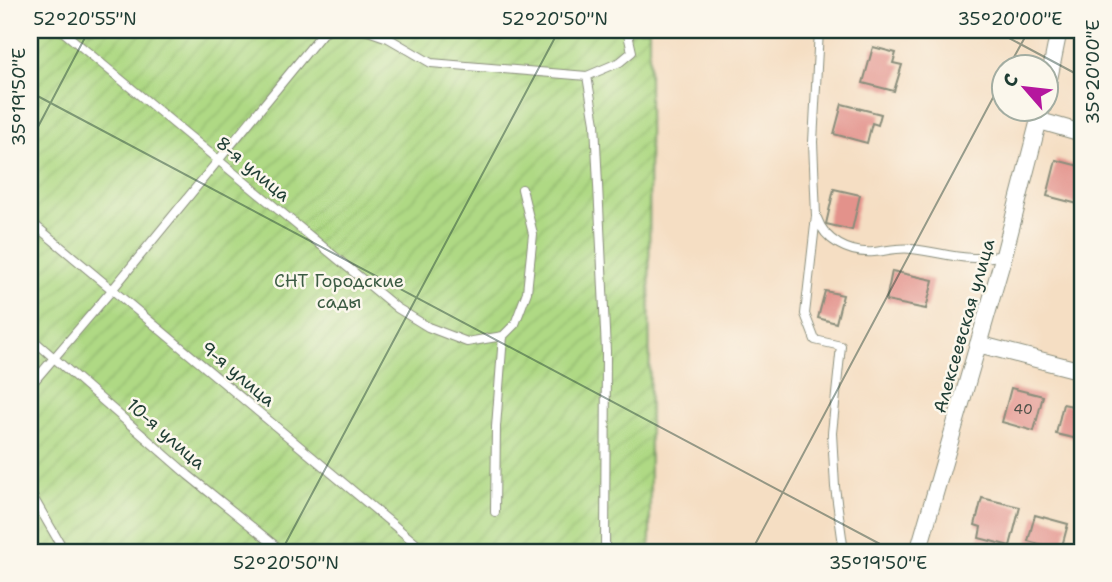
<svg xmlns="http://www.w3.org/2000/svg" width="1112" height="582" viewBox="0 0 1112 582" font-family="'Shantell Sans',sans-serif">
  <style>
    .garden { fill: url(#garden-furrows); stroke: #678b5c; stroke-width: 2 }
    .building { fill: #e3928b }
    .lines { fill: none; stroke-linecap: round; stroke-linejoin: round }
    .lane-casing { stroke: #8a8e7c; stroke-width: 10 }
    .street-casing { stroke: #8a8e7c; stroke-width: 18 }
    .lane { stroke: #fff; stroke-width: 8 }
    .street { stroke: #fff; stroke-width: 16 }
    .ticks { fill: none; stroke: #1f3d34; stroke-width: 2; stroke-opacity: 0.45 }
    .labels { text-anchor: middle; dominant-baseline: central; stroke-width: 5; stroke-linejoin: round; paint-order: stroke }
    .number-label { font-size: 14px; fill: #50524a }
    .street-label { font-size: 18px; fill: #1f3d34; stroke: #fbf7ec }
    .park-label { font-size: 18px; fill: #3c5c44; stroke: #fbf7ec }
    .neatline { fill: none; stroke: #1f3d34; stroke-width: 2.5 }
    .ticks-label { font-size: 18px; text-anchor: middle; fill: #1f3d34 }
  </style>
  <defs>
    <pattern id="garden-furrows" width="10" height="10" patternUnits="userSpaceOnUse" patternTransform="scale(1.75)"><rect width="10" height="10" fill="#afd984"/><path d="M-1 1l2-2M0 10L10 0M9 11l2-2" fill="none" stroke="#96bb73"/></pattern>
  </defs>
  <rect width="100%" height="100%" fill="#fbf7ec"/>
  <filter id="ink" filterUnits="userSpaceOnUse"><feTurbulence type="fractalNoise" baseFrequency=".0143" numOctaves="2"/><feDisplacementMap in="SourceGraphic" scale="14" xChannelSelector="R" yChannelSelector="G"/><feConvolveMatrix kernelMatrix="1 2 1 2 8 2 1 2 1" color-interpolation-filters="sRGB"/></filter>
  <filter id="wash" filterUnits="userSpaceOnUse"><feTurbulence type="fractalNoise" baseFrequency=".00686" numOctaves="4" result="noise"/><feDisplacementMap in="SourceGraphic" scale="28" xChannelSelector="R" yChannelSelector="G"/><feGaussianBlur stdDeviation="1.57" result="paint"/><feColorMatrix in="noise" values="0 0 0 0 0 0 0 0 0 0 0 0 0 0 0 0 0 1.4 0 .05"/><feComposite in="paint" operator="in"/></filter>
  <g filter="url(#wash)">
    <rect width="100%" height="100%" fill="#f5dec3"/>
    <path class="garden" d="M30 30H649L650 552H30Z"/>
    <g id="blocks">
      <path class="building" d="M873 47 896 53 893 63 902 65 894 91 863 83Z
        M842 104 881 114 878 125 872 123 867 143 834 134Z
        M1081 155 1082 197H1080L1078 204 1047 196 1056 160 1079 166Z
        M834 189 860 195 852 230 826 224Z
        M892 271 933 280 926 309 886 301Z
        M825 291 843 295 836 323 818 318Z
        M1011 388 1043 396 1034 431 1002 422Z
        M1063 404 1082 408V440L1056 434Z
        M982 498 1020 507 1010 546 979 538 981 527 975 525Z
        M1035 515 1068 524 1061 550 1028 541Z"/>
    </g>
  </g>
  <g filter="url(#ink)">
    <use href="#blocks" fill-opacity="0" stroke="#8a8e7c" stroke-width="2"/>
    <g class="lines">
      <defs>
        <path id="lane" d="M61 30 397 308 428 327 467 342 503 336 515 324 527 292 533 234 522 189
          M365 30 388 38 431 63 587 76
          M819 30 813 142 816 216 805 314 815 340 841 346 832 433 835 487 844 552
          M817 218C825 241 849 254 874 252 887 251 898 247 912 249 947 253 967 263 1004 255
          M30 221 426 552
          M30 337 188 475 283 552
          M30 386 112 290 321 35 329 30
          M30 492 65 552
          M495 512 496 427 503 336
          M605 552 606 351 595 123 587 76 620 62 632 52 627 30"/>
        <path id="street" d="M1046 94 1059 30
          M1040 121 1082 133
          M978 344 1082 371
          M918 552 1004 255 1042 108"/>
      </defs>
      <use href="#lane" class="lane-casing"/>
      <use href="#street" class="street-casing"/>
      <use href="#lane" class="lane"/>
      <use href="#street" class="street"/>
    </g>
  </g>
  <path class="ticks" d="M994 30 1082 77M1009 66 1029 30M30 92 895 552M30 142 89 30M281 552 559 30M751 552 1004 77"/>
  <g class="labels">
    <g class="number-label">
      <text x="1023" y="409">40</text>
    </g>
    <g class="street-label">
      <text transform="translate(253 169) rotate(40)">8-я улица</text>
      <text transform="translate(964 326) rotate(-74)">Алексеевская улица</text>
      <text transform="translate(238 374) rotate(40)">9-я улица</text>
      <text transform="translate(166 434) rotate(41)">10-я улица</text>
    </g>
    <g class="park-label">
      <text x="339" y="281">СНТ Городские<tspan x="339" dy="21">сады</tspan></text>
    </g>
  </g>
  <rect width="1112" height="582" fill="none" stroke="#fbf7ec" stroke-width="77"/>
  <g transform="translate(1025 88) rotate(298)"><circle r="33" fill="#fbf7ec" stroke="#a3ada2" stroke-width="2"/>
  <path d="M0-5L12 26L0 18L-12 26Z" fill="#b5179e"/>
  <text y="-10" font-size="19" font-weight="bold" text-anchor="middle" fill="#1f3d34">С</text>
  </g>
  <rect x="38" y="38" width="1036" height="506" class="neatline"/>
  <g class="ticks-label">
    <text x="85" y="25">52°20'55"N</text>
    <text x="555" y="25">52°20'50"N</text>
    <text x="1010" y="25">35°20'00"E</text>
    <text transform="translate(1093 72) rotate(-90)" y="6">35°20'00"E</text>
    <text transform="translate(19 97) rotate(-90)" y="6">35°19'50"E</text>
    <text x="286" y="569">52°20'50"N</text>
    <text x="878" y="569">35°19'50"E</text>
  </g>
</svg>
